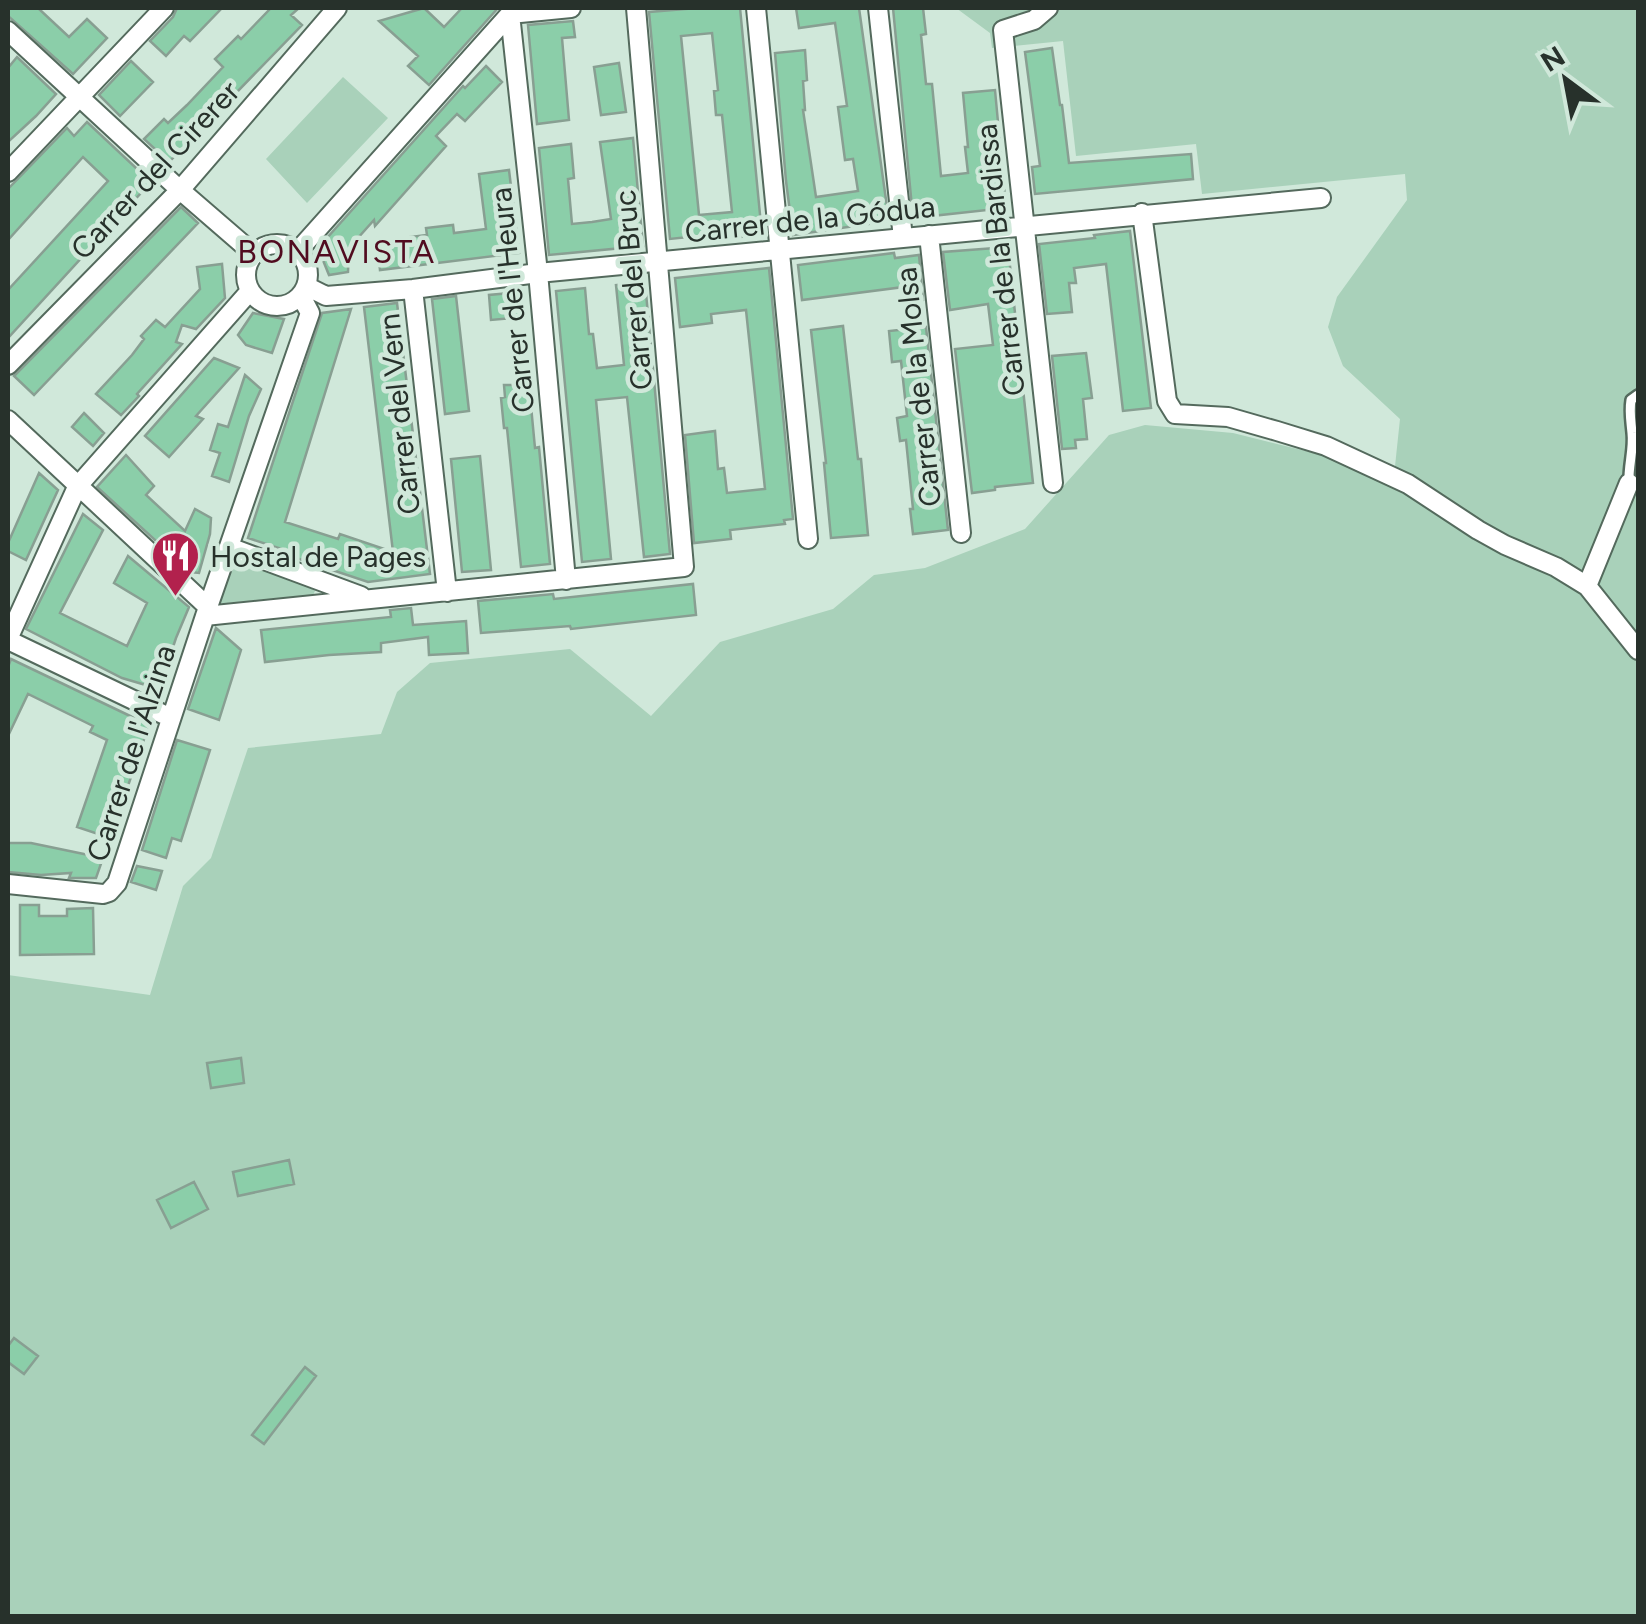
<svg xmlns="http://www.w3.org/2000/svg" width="1646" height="1624" viewBox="0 0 1646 1624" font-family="Figtree,sans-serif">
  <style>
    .green { fill: #a9d1ba }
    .building { fill: #8bcea9; stroke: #889f92; stroke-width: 2.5; fill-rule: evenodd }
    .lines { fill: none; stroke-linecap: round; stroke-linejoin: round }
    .service-casing { stroke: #546a5d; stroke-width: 14 }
    .minor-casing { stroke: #546a5d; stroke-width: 22 }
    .service { stroke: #fff; stroke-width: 9 }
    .minor { stroke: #fff; stroke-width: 18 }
    .labels { text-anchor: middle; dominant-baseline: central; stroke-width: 9; stroke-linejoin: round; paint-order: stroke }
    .street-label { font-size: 30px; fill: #27312b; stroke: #d0e8da }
    .poi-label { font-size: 30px; fill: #27312b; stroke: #d0e8da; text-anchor: start }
    .neighbourhood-label { font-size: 32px; letter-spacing: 2.5px; fill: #510c20; stroke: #d0e8da }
  </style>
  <rect width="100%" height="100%" fill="#d0e8da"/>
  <path class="green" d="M956 8H1638V1616H8V975L150 995 183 886 211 858 248 748 381 734 397 692 430 663 570 649 651 716 720 642 833 609 874 575 925 568 1025 529 1109 435 1145 425 1233 433 1318 454 1393 485 1400 419 1343 366 1328 327 1337 297 1407 200 1405 174 1202 194 1196 144 1076 156 1063 41 992 48 990 33Z
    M343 77 388 118 307 203 266 159Z
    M233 560 312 586 315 591 313 595 217 604Z"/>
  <path class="building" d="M8 8H38L69 37 87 19 107 38 73 74 8 16Z
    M177 8H222L190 41 184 36 166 56 150 41 173 17Z
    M271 8H299L291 15 302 25 169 162 144 139 164 119 168 123 187 105 223 67 215 59 238 36 241 39Z
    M424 8 444 27 462 8H498L429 85 408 66 418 56 379 21Z
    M697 8H740L762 235 718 239V234L670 239 649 12ZM712 33 718 90 714 91 716 115H722L732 212 699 215 681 36Z
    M796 8H859L889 221 793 235 786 181 775 53 805 50 807 80 803 81 805 110H803L816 197 858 191 853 159 845 160 838 107 847 106 835 23 799 28Z
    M893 8H923L926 34 921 35 926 84H932L941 176 968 173 965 147H968L963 93 995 90 1006 208 913 218Z
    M573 21 575 37 562 38 569 120 537 124 528 25Z
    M1052 48 1060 105H1062L1069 163 1191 154 1193 179 1035 194 1032 167 1040 166 1025 52Z
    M17 57 56 94 36 116 8 142V68Z
    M131 61 153 82 120 116 99 95Z
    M619 63 626 112 601 115 594 67Z
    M486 66 502 82 465 121 457 114 436 136 446 146 375 226 374 220 349 248 348 272 329 275 318 248 463 86 465 88Z
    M87 122 151 182 8 338V290L108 181 83 157 8 240V189L67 128 74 136Z
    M633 138 643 246 549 255 539 148 571 144 574 178 568 179 572 224 592 222 611 219 600 142Z
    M509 170 519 253 380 270 377 241 427 235 426 228 453 225 454 233 486 229 479 174Z
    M181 207 198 223 34 395 14 376Z
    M1130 231 1151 408 1123 411 1106 264 1074 268 1076 283H1069L1072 312 1047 314 1039 244 1095 238 1094 235Z
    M1008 247 1033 483 995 487V490L972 493 955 349 993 345 988 304 950 310 943 252Z
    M894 253 895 258 919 255 923 300 906 302 904 287 802 300 798 265Z
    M222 264 225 298 196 329 182 325 176 342 182 344 137 394 139 396 121 415 96 394 132 355 144 339 141 336 156 320 165 327 200 289 197 267Z
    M769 268 793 519 784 520 785 524 730 530 731 539 694 543 685 435 715 431 718 469 724 468 727 493 765 489 746 310 711 314 712 323 680 327 675 278Z
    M645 282 670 554 644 557 627 397 596 400 611 559 582 562 556 291 585 288 589 334H593L597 368 624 365 616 285Z
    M522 292 524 317 491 320 489 295Z
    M456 296 469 411 445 414 432 299Z
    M397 303 430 574 368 582 287 555 288 551 248 538 322 313 351 309 285 522 338 539 340 534 393 552 364 307Z
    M253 313 284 319 272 353 246 345 238 335Z
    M843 326 858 459H861L868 535 831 538 824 463H826L811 330Z
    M926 327 948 530 913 534 910 509H913L906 440 900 441 897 418 907 416 901 361 892 362 889 331Z
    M1086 353 1092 398 1083 399 1087 439 1075 440 1076 448 1062 449 1052 356Z
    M214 358 239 368 196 416 203 419 169 457 145 436Z
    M245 375 261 389 249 416 229 482 212 476 220 453 210 450 218 424 228 427Z
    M504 385H529L535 448 539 447 550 564 521 567 507 428H504L501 398 505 397Z
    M84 413 104 433 93 446 72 427Z
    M126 455 154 486 146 495 185 531 195 509 211 518 210 534 199 573 190 572 97 487Z
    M480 456 491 570 462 572 451 459Z
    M39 473 58 490 26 560 8 551V543Z
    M83 514 103 530 60 613 127 646 147 603 114 583 128 556 189 607 176 638 159 689 122 678 26 629Z
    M693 584 696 615 571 629 570 626 481 633 478 601 553 594 554 599Z
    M411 608 413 625 466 621 468 653 429 655 428 637 381 643V652L329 655 265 662 261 630 391 617 390 610Z
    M216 628 241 650 219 720 188 709Z
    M11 659 149 725 110 838 77 827 107 740 90 732 93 726 28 694 8 736V667Z
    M177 740 210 750 181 841 172 838 166 858 142 850Z
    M8 843H31L103 858 96 878H69L71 873 41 875 8 872Z
    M137 866 162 871 156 890 131 882Z
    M20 905H39V916H67V909L93 908 94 954 20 955Z
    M241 1058 244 1083 211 1088 207 1063Z
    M289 1160 294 1184 238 1196 233 1172Z
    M194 1182 208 1209 171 1228 157 1200Z
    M14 1338 38 1356 24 1374 8 1362V1346Z
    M305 1367 316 1376 264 1444 252 1435Z"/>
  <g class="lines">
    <defs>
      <path id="service" d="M1629 483C1628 466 1634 449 1632 433 1631 421 1629 412 1631 400L1638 395"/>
      <path id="minor" d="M756 8 808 539
        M878 8 903 238
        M1048 8 1034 20 1003 30 1053 483
        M510 14 538 273 566 580
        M8 31 180 190 254 254
        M8 172 164 8
        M1142 213 1167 401 1175 414 1228 417 1277 431 1326 446 1408 484 1478 530 1505 545 1556 567 1587 586 1638 650
        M929 235 961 533
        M246 275a31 31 0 1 1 62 0a31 31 0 1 1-62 0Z
        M297 252 510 14 571 8
        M306 286 326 296 413 289 538 273 1321 198
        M413 289 447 592
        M8 365 180 190 337 8
        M8 420 208 607
        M229 547 361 596
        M1587 586 1629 483
        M205 616 684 567 636 8
        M8 639 77 487 250 291
        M8 640 171 718
        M8 884 103 894 109 892 117 883 208 607 310 313 301 296"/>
    </defs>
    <use href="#service" class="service-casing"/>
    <use href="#minor" class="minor-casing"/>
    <use href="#service" class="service"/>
    <use href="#minor" class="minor"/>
  </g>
  <defs>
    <symbol id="restaurant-pin" viewBox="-11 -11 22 30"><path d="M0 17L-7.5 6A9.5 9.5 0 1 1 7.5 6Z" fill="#b2214d" stroke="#d0e8da"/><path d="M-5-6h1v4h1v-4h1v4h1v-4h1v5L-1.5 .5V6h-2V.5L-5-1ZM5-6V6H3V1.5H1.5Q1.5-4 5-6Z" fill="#fff"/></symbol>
  </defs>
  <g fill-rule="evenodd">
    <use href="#restaurant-pin" x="148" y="528" width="55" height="75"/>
  </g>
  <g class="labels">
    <g class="street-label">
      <text transform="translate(155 170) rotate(-47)">Carrer del Cirerer</text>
      <text transform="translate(810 219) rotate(-6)">Carrer de la Gódua</text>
      <text transform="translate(1000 260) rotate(-96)">Carrer de la Bardissa</text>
      <text transform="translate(633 290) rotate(-95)">Carrer del Bruc</text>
      <text transform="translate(512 300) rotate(-96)">Carrer de l'Heura</text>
      <text transform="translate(918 387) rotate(-96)">Carrer de la Molsa</text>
      <text transform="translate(399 414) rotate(-96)">Carrer del Vern</text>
      <text transform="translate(131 753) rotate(-72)">Carrer de l'Alzina</text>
    </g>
    <g class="poi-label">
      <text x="210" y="556">Hostal de Pages</text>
    </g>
    <g class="neighbourhood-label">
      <text x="337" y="252">BONAVISTA</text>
    </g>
  </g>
  <rect width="1646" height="1624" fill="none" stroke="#27312b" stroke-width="20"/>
  <g transform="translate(1566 80) rotate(328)" stroke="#d0e8da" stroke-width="8" paint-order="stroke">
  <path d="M0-8L18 38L0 25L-18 38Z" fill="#27312b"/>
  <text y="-15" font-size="28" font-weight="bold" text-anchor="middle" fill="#27312b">N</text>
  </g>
</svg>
